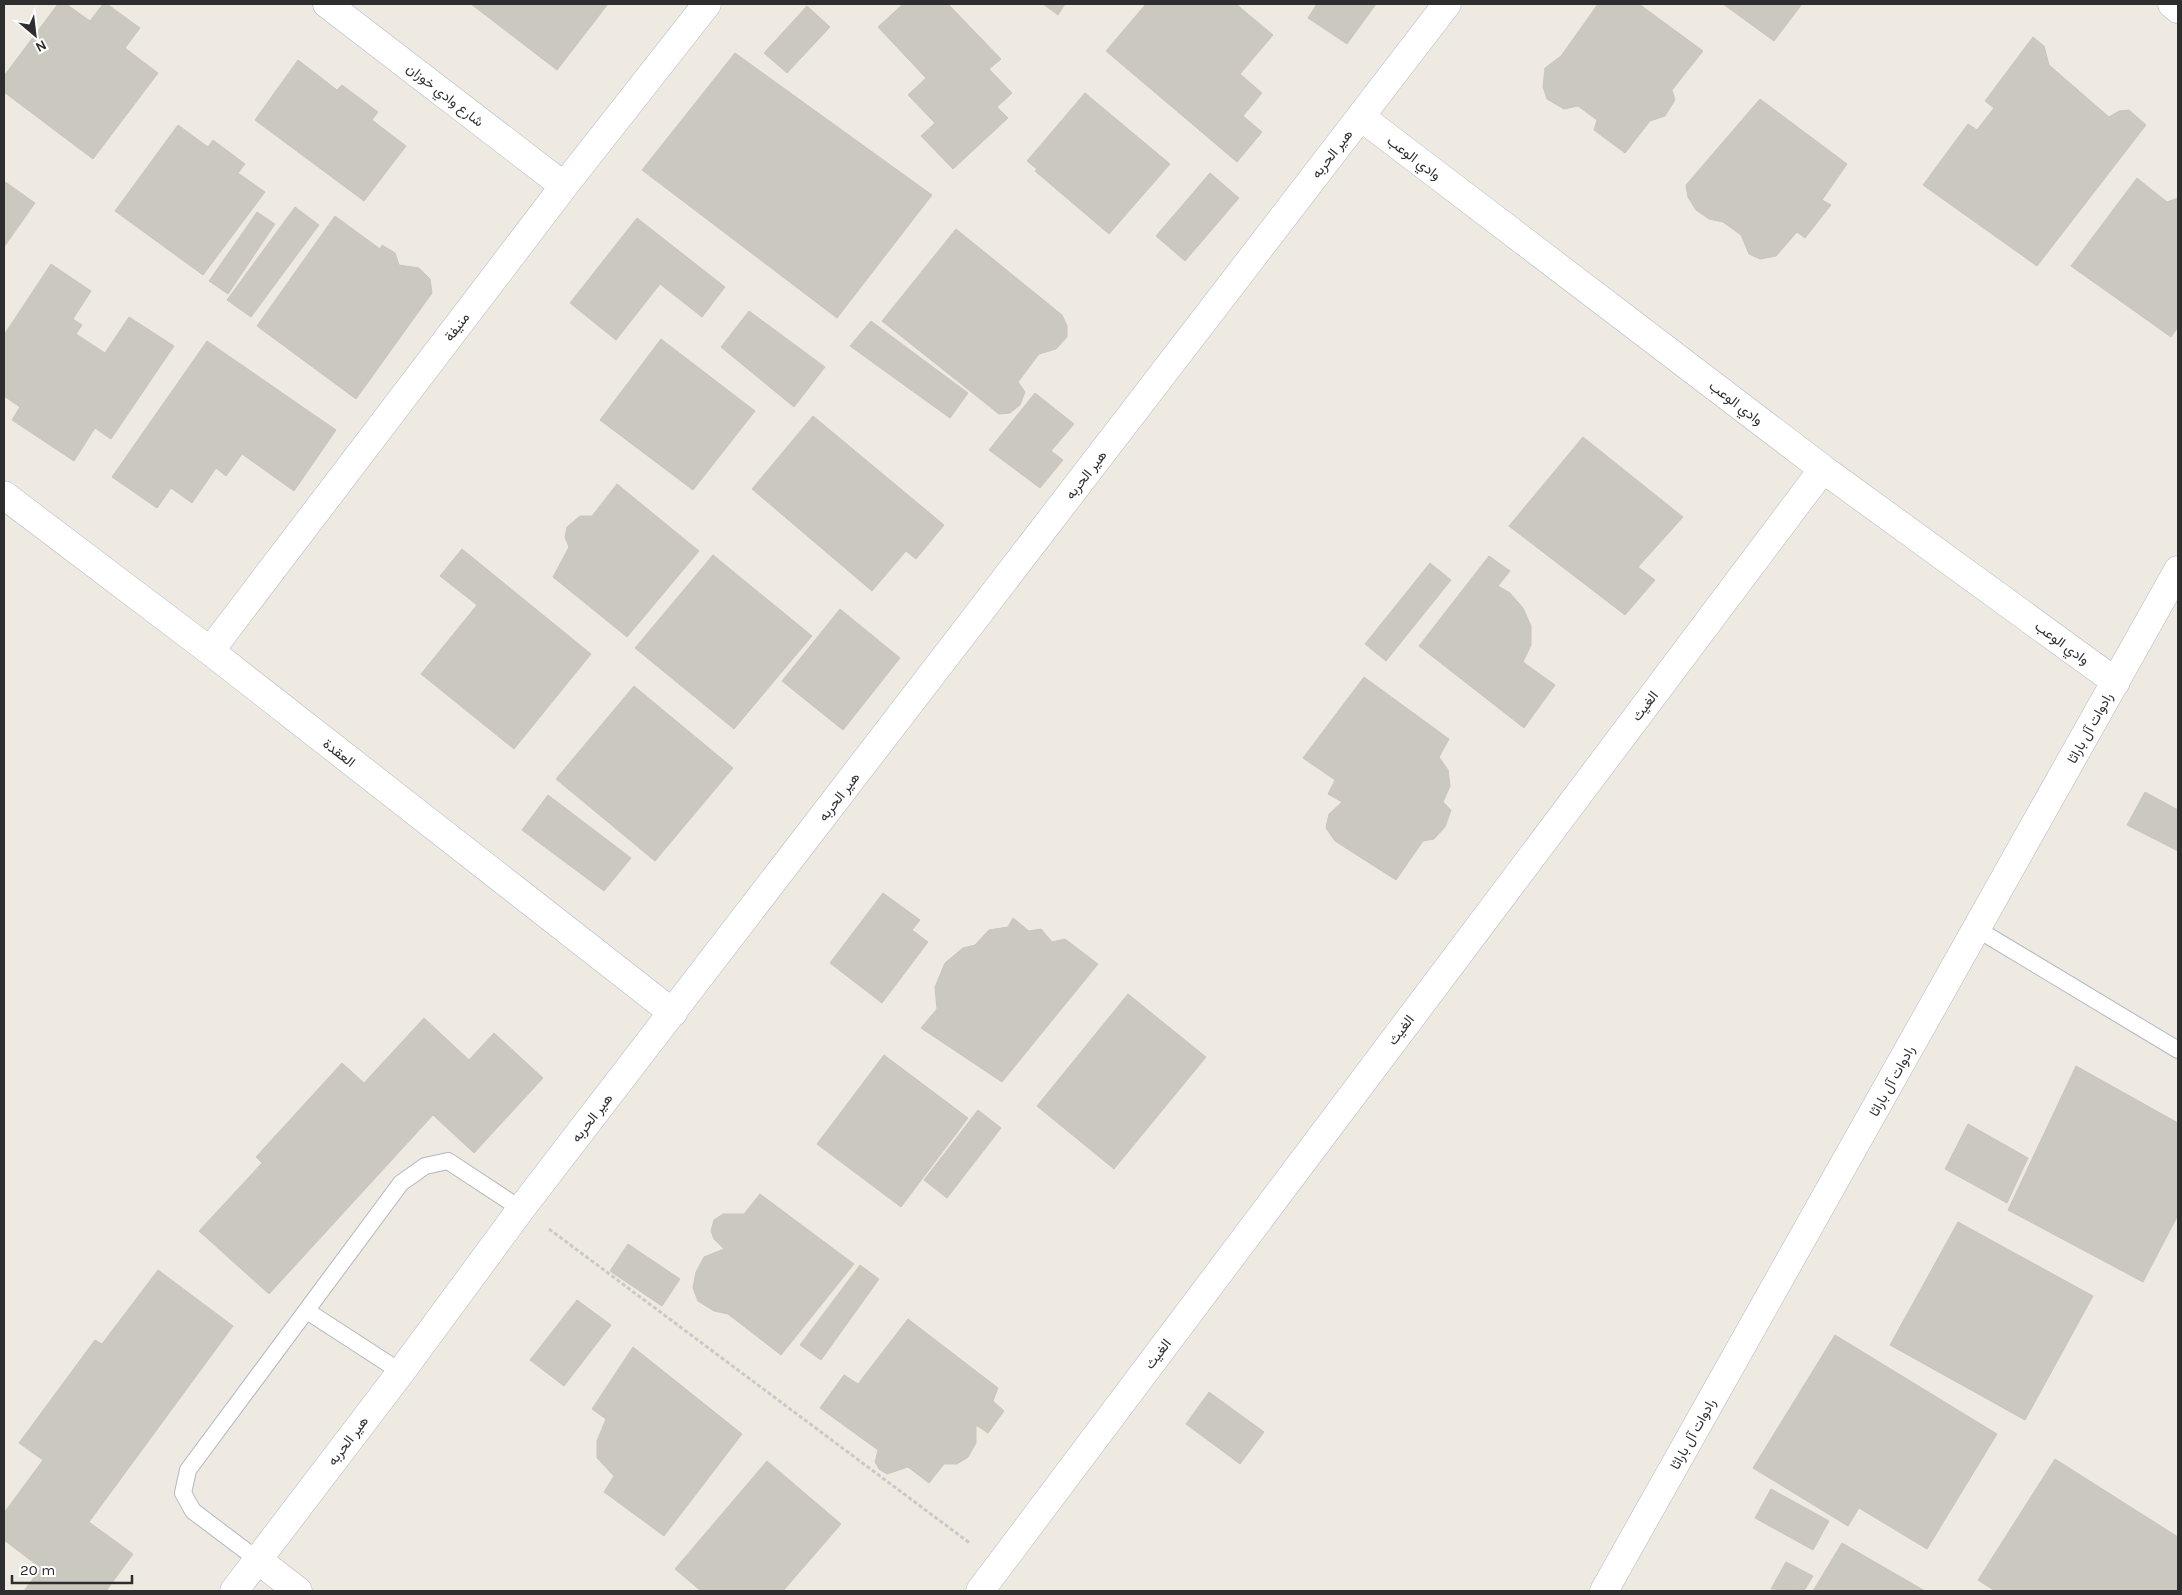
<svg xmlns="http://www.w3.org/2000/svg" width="2182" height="1595" viewBox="0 0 2182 1595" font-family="Karla,Vazirmatn,sans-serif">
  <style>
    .building { fill: #cac8bf; stroke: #cac6ba }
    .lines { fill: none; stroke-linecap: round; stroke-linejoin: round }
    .service-casing { stroke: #b4b6c0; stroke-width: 18 }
    .minor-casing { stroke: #b4b6c0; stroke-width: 29 }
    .path { stroke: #c9c9c9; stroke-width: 3; stroke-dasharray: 4 2.5; stroke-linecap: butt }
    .service { stroke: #fff; stroke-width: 16 }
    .minor { stroke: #fff; stroke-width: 28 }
    .labels { text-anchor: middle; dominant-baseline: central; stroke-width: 4.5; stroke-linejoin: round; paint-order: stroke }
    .street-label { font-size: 14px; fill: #2e2e2e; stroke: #fff }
  </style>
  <rect width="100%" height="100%" fill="#eeeae1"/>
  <path class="building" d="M58 4H66L90 21 103 4H107L140 28 125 48 158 73 93 159 4 92V76Z
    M471 4H608L557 70Z
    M903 4H948L1001 59 989 69 1012 93 997 107 1008 118 953 169 921 136 935 123 908 95 926 78 878 27Z
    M1043 4H1065L1058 15Z
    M1146 4H1236L1273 35 1240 74 1262 93 1243 116 1262 132 1237 162 1106 51Z
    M1317 4H1376L1347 44 1308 18Z
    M1598 4H1639L1703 51 1672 90 1675 100 1665 116 1650 121 1625 153 1594 130 1597 120 1578 106 1564 109 1547 99 1543 87 1545 68 1561 56Z
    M1723 4H1802L1774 41Z
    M807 6 830 27 787 73 764 53Z
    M2033 37 2044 46 2049 65 2109 117 2119 111 2129 110 2146 125 2037 266 1923 185 1968 124 1977 130 1994 108 1985 101Z
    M735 53 932 195 837 318 642 170Z
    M298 60 337 90 342 85 378 112 372 120 406 146 364 201 255 120Z
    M1085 93 1170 164 1109 234 1035 171 1037 169 1027 161Z
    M1760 99 1847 164 1822 200 1831 205 1805 238 1797 232 1776 256 1760 259 1749 254 1741 235 1723 222 1709 219 1696 210 1688 197 1686 185Z
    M178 125 208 147 213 140 245 164 238 173 265 192 203 275 115 211Z
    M1210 173 1239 198 1185 261 1156 236Z
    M2137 178 2167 202 2178 198V327L2171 337 2071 266Z
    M4 181 35 203 4 247Z
    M295 207 319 225 251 317 227 300Z
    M257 212 275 224 228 294 209 281Z
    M335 216 380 249 382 245 395 253 399 265 419 268 430 279 432 293 356 399 257 326Z
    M637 218 725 287 702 317 660 284 616 340 570 303Z
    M956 229 1062 315 1067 326V337L1056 349 1039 354 1018 382 1025 392 1020 405 1010 413 999 414 882 321Z
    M51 264 91 291 73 319 82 325 76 334 105 353 129 317 174 346 111 439 95 428 74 461 12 420 20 407 4 396V335Z
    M749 311 825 367 794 407 721 347Z
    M871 321 968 393 950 418 850 346Z
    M661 339 755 411 693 490 600 420Z
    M207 341 336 430 294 491 242 454 226 476 216 468 192 503 171 488 157 508 112 477Z
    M1035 393 1074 424 1051 451 1063 460 1040 488 989 450Z
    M813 416 944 525 916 559 906 551 872 591 752 489Z
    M1583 437 1683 517 1638 567 1655 580 1625 615 1509 526Z
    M617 484 699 551 627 637 553 577 569 547 565 537 567 527 580 516H592Z
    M462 549 591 654 514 749 421 674 477 605 440 576Z
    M713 555 812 636 734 729 635 648Z
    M1489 556 1510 571 1498 586 1510 593 1523 608 1531 626V645L1523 662 1555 685 1524 728 1419 646Z
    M1430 563 1451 580 1386 661 1365 644Z
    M840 609 900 658 843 730 782 681Z
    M1364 677 1449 739 1439 757 1448 770 1450 786 1443 802 1451 810 1445 827 1434 839 1423 841 1396 880 1335 841 1326 828 1329 814 1342 802 1328 794 1335 780 1303 758Z
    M634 686 733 768 655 861 556 779Z
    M2145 792 2178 810V851L2127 825Z
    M548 795 631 858 604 891 522 830Z
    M883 893 920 920 912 930 928 942 882 1003 830 963Z
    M1013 918 1029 931 1041 929 1052 942 1065 939 1098 964 1002 1082 921 1028 937 1009 935 987 945 963 963 948 975 945 989 930 1008 927Z
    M1128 994 1206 1057 1114 1169 1037 1106Z
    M424 1018 469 1060 494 1033 543 1078 474 1153 433 1115 269 1294 199 1231 262 1163 256 1157 342 1063 364 1083Z
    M884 1055 968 1118 901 1207 817 1144Z
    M2076 1066 2178 1123V1215L2143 1282 2008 1210Z
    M978 1110 1001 1128 947 1198 924 1180Z
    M1968 1124 2028 1158 2007 1203 1945 1169Z
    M760 1194 854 1264 781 1355 728 1314 714 1311 698 1301 693 1288 696 1272 704 1257 724 1249 714 1239 711 1231 714 1220 723 1214H744Z
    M1958 1222 2093 1296 2025 1420 1890 1345Z
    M628 1244 680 1279 662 1306 610 1271Z
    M860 1265 879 1279 821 1360 800 1345Z
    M158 1270 233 1326 89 1522 133 1554 106 1591H24L41 1568 4 1540V1513L43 1460 19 1443 95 1340 102 1344Z
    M577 1300 611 1325 564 1386 530 1360Z
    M908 1319 998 1388 993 1401 1004 1411 988 1433 976 1425V1443L968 1457 957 1464H944L929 1483 908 1467 887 1474 879 1469 875 1462 878 1450 820 1408 844 1375 858 1384Z
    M1835 1335 1997 1434 1927 1549 1859 1508 1848 1526 1753 1468Z
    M633 1347 742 1434 664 1536 604 1492 614 1476 597 1458V1441L606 1419 592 1409Z
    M1209 1392 1264 1432 1240 1464 1186 1424Z
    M2055 1459 2178 1537V1591H1995L1978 1580Z
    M767 1461 841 1524 783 1591H701L675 1569Z
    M1771 1489 1829 1521 1813 1550 1755 1518Z
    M1842 1543 1925 1591H1813Z
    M1786 1562 1813 1576 1804 1591 1771 1589Z"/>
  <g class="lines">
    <defs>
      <path id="service" d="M1977 929 2178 1050
        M307 1311 401 1372
        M258 1560 193 1511 183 1493 188 1470 401 1183 425 1166 448 1161 521 1209"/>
      <path id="minor" d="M327 4 564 186
        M2172 4 2178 9
        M1361 117 1823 469 2116 682
        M4 495 210 651 673 1013
        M210 651 564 186 707 4
        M258 1560 298 1591
        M234 1591 401 1372 521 1209 1447 4
        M980 1591 1823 469
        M1604 1591 2178 570"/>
    </defs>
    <use href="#service" class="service-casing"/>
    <use href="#minor" class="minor-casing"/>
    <path class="path" d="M549 1229 971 1544"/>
    <use href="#service" class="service"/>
    <use href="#minor" class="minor"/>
  </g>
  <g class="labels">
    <g class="street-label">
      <text transform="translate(445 95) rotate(38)">شارع وادي خوزان</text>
      <text transform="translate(1332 154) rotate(-52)">هير الحربه</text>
      <text transform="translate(1414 158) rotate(37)">وادي الوعب</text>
      <text transform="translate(457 327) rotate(-53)">منيفة</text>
      <text transform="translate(1736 403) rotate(37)">وادي الوعب</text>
      <text transform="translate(1086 475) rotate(-52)">هير الحربه</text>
      <text transform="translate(2062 643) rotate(36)">وادي الوعب</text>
      <text transform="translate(1645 706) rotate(-53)">الغيث</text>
      <text transform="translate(2090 728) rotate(-61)">رادوات آل باراثا</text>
      <text transform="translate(339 753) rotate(38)">العقدة</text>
      <text transform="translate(839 797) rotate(-52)">هير الحربه</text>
      <text transform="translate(1401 1030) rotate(-53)">الغيث</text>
      <text transform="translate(1892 1081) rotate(-61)">رادوات آل باراثا</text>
      <text transform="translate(592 1118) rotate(-52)">هير الحربه</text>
      <text transform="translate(1158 1354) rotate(-53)">الغيث</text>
      <text transform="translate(1693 1434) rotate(-61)">رادوات آل باراثا</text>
      <text transform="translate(348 1441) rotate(-53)">هير الحربه</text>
    </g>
  </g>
  <rect width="2182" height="1595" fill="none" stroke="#2e2e2e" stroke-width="10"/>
  <g transform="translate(35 35) rotate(152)" stroke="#ffffff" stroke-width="4" paint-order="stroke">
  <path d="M0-4L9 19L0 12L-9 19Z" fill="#2e2e2e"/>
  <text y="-8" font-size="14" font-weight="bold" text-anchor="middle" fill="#2e2e2e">N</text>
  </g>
  <path d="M12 1575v8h120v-8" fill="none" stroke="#2e2e2e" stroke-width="2.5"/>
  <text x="20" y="1575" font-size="15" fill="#2e2e2e" stroke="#ffffff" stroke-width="4" paint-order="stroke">20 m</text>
</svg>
